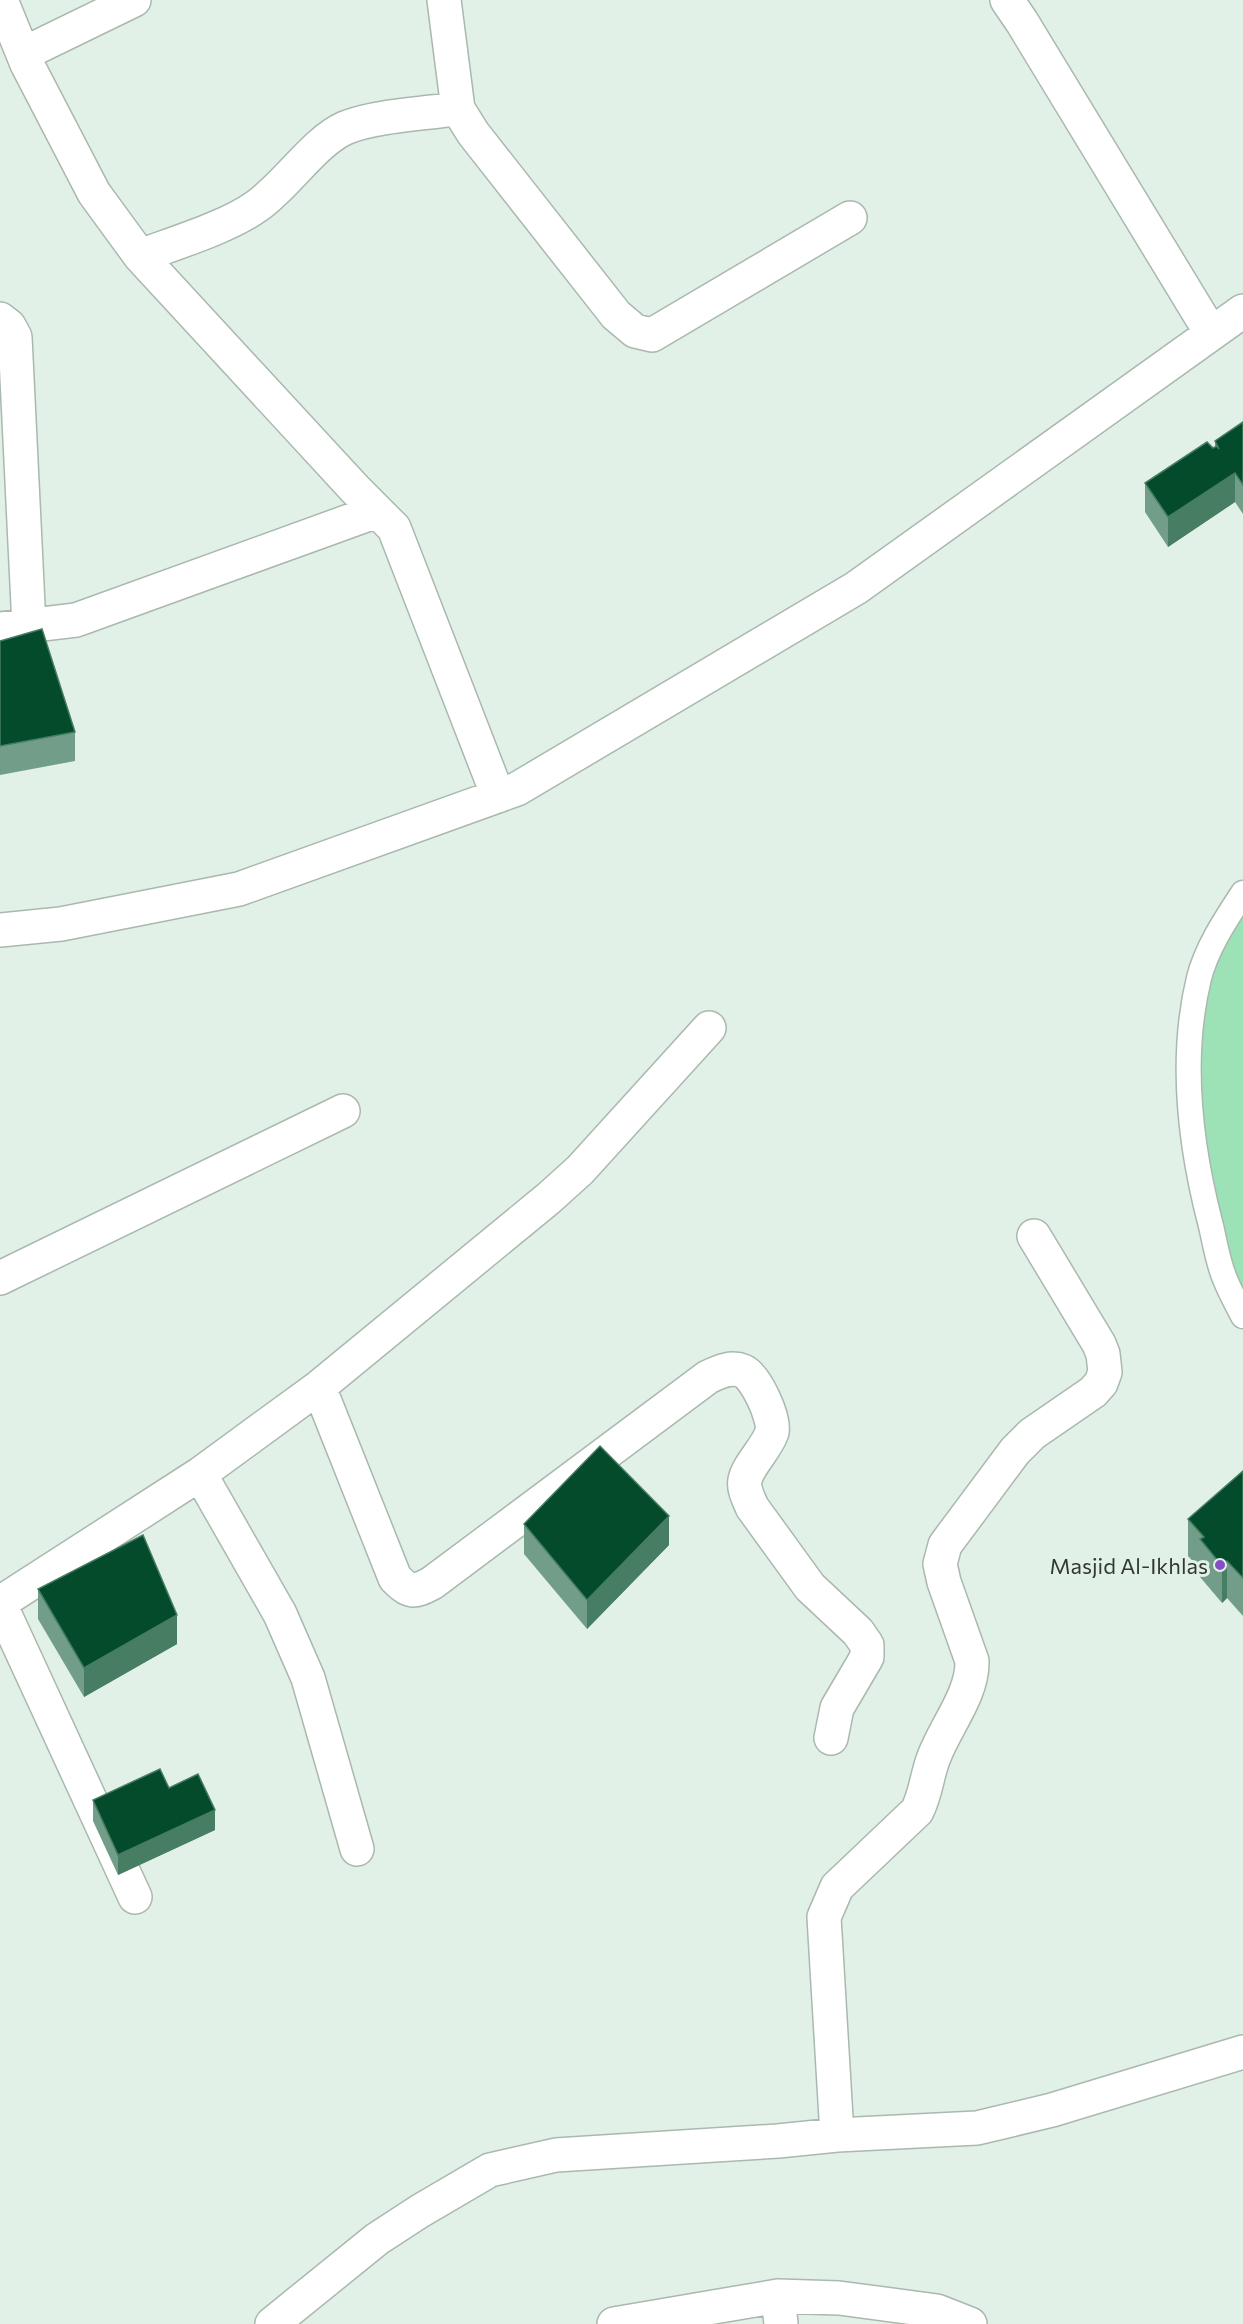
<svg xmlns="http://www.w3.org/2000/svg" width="1243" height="2324" viewBox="0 0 1243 2324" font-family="Commissioner,sans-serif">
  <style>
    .green { fill: #9de2b7 }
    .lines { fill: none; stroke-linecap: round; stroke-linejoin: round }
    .lane-casing { stroke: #aab8ae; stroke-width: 27 }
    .street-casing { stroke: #aab8ae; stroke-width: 36 }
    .lane { stroke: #fff; stroke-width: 24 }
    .street { stroke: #fff; stroke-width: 33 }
    .wall { fill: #729e89 }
    .shaded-wall { fill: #467d63 }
    .building { fill: #034b2b; stroke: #467d63; stroke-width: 1.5 }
    .poi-dot { fill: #864ec6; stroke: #e2f1e7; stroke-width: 2 }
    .labels { text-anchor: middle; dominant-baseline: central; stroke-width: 6; stroke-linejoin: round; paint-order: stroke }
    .poi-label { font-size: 22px; fill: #323834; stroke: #e2f1e7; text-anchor: end }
  </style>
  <rect width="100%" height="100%" fill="#e2f1e7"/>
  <path class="green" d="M1243 903V1303L1198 1141 1202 993Z"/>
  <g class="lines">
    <defs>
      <path id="lane" d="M1243 893C1226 919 1207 947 1199 978 1179 1060 1190 1146 1211 1226 1215 1243 1218 1263 1225 1279 1230 1292 1237 1304 1243 1316"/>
      <path id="street" d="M1 0 27 64 94 193 140 256 355 489 394 528 498 796
        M444 0 458 109 473 133 616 315 635 331 652 335 850 218
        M1007 0 1022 22 1211 333
        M23 54 134 0
        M140 256C175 243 228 227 257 206 287 185 314 142 345 128 373 116 426 113 458 109
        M0 319 9 326 15 337 29 626
        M0 629 76 620 377 511
        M0 930 61 924 239 889 517 789 856 588 1243 311
        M0 1278 343 1111
        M319 1387 395 1578C410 1593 413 1593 432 1583L708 1377C719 1372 731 1366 743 1371 756 1377 775 1418 772 1432 767 1448 748 1465 745 1480 743 1489 749 1499 752 1507L810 1587 858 1632 867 1645V1657L837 1708 831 1738
        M200 1474 280 1614 308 1678 357 1849
        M0 1603 200 1474 319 1387 549 1198 580 1170 709 1028
        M0 1604 135 1897
        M837 2135 824 1917 837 1887 917 1811C926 1794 927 1774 934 1757 945 1727 973 1694 972 1661L944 1582 940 1564 945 1545 1015 1451 1032 1434 1093 1392 1101 1383 1105 1372 1103 1354 1099 1344 1034 1236
        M778 2296 781 2324
        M272 2324 377 2239 420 2211 490 2170 556 2155 778 2141 837 2135 977 2128 1052 2110 1243 2052
        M614 2324 778 2296 839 2298 937 2311 970 2324"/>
    </defs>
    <use href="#lane" class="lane-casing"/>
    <use href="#street" class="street-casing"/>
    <use href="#lane" class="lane"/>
    <use href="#street" class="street"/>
  </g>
  <path class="wall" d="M1243 422V514L1235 502 1168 547 1145 512V483L1215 447V441Z
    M0 641 75 732V761L0 775Z
    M1243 1471V1616L1227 1598 1222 1603 1200 1577V1569L1188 1556V1519Z
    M524 1524 669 1545 587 1629 524 1554Z
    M38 1589 177 1644 84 1697 38 1619Z
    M169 1788 215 1830 118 1875 93 1821V1800Z"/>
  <path class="shaded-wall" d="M1235 473V502L1168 547V517Z
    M669 1516V1545L587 1629V1600Z
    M1227 1561V1598L1222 1603V1566Z
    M177 1615V1644L84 1697V1668Z
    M215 1810V1830L118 1875V1855Z"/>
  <path class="building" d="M1243 422V485L1235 473 1168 517 1145 483 1207 442 1213 448 1217 446 1219 449 1215 441Z
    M42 629 75 732 0 746V641Z
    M600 1446 669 1516 587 1600 524 1524Z
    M1243 1471V1578L1227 1561 1222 1566 1200 1539 1204 1537 1188 1519Z
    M143 1535 177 1615 84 1668 38 1589Z
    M160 1769 169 1788 198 1774 215 1810 118 1855 93 1800Z"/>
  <circle class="poi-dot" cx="1220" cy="1565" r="6"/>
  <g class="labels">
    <g class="poi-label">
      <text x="1208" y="1565">Masjid Al-Ikhlas</text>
    </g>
  </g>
</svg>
